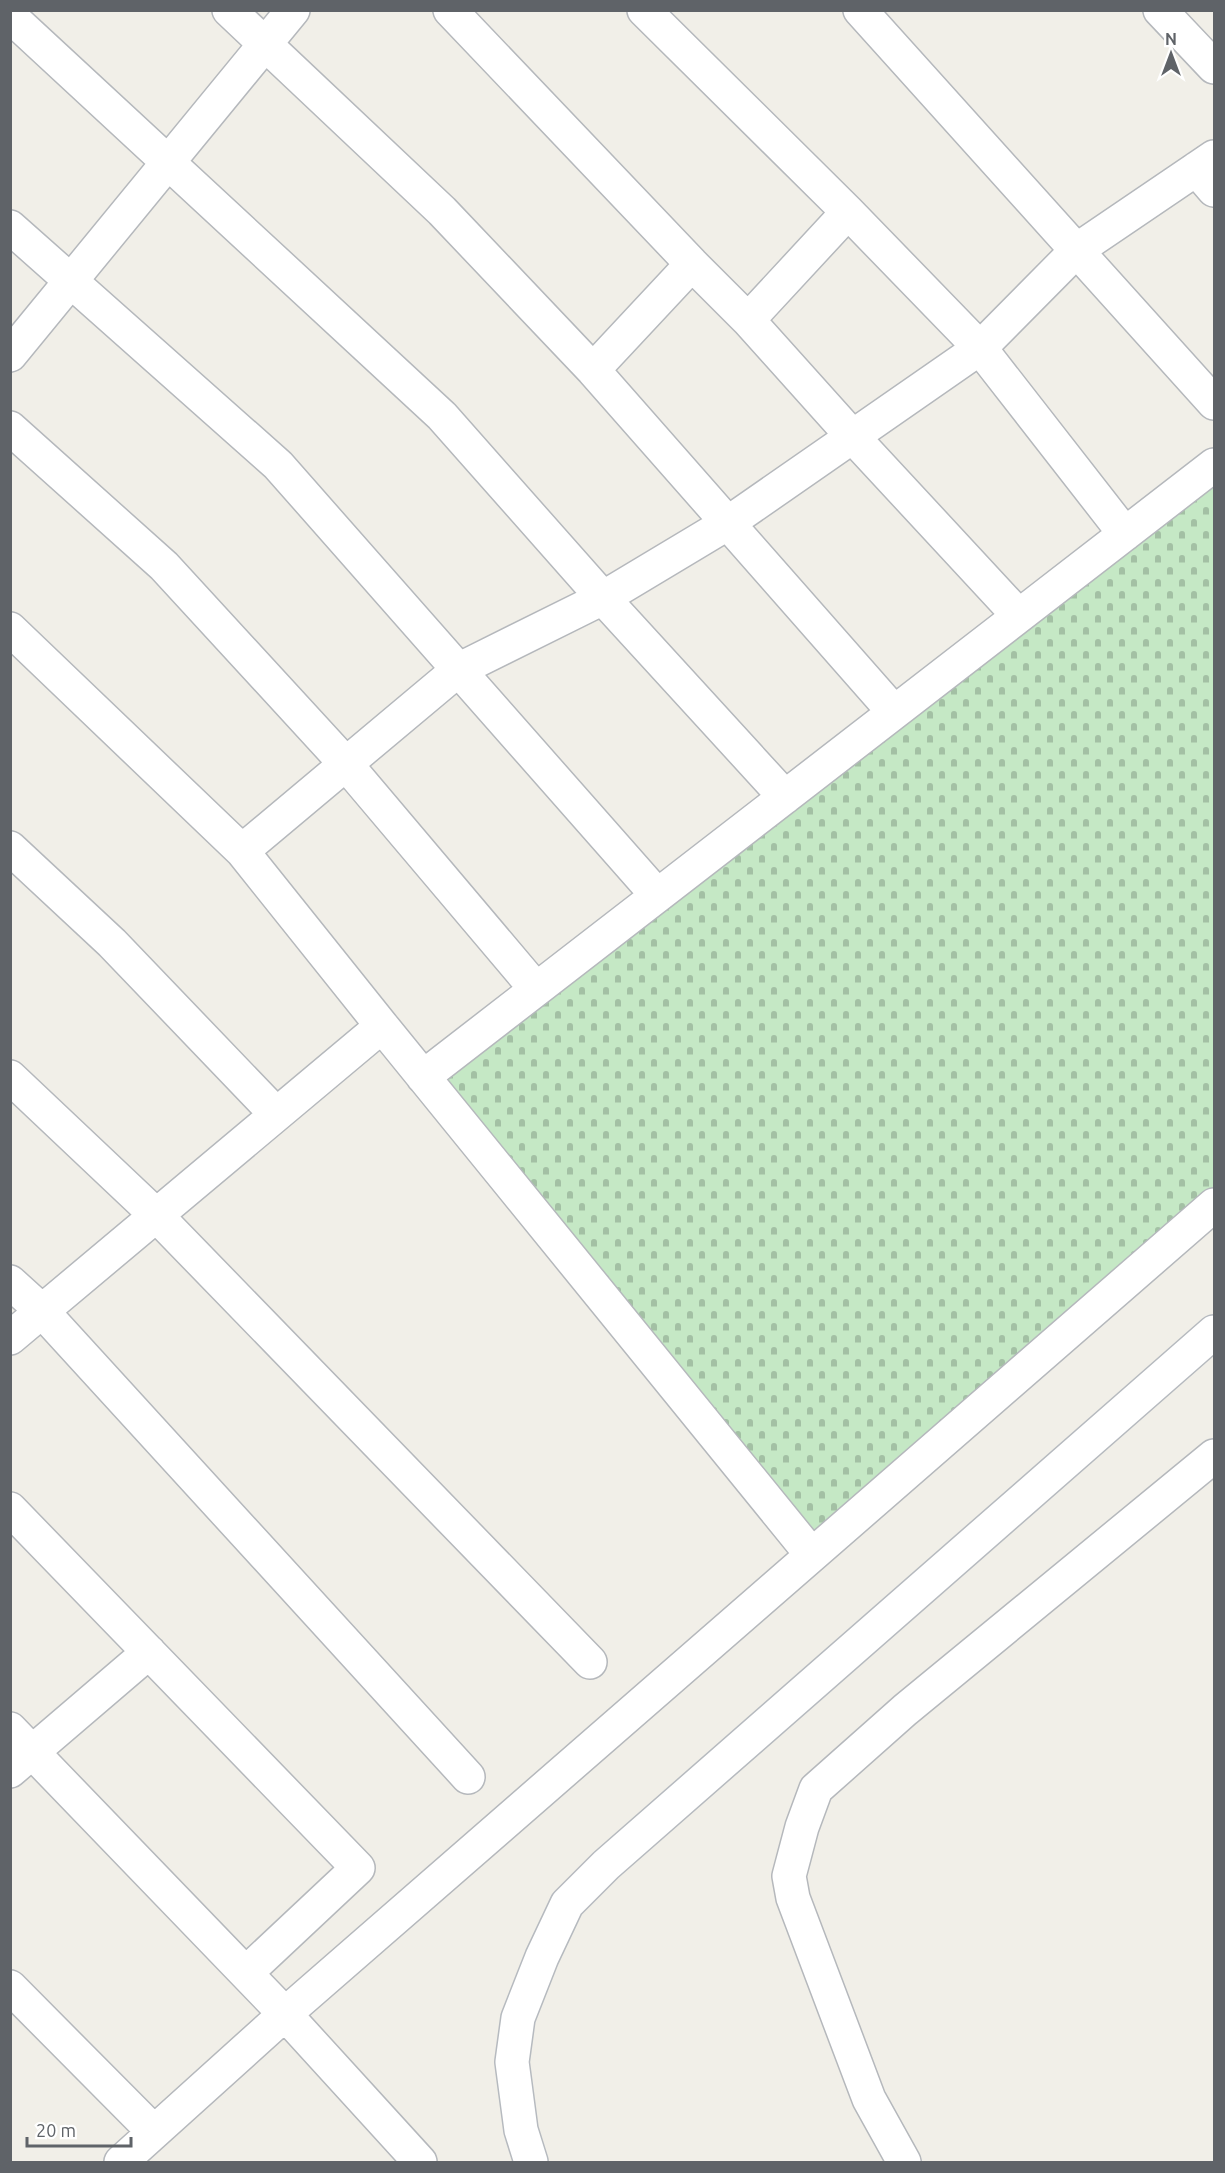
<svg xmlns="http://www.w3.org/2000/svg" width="1225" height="2173" viewBox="0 0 1225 2173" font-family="Ubuntu,sans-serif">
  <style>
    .cemetery { fill: url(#cemetery-stones) }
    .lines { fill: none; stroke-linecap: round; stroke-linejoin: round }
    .street-casing { stroke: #b5b8bc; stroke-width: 36 }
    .secondary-casing { stroke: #b6babf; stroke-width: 36 }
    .street { stroke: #fff; stroke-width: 33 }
    .secondary { stroke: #fff; stroke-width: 33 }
  </style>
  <defs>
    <pattern id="cemetery-stones" width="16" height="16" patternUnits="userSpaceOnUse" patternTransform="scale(1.5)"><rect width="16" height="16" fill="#c5e8c5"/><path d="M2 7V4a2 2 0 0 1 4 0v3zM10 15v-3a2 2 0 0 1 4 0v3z" fill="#a3c0a4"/></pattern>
  </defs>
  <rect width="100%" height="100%" fill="#f1efe8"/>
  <path class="cemetery" d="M1214 467V1203L812 1554 424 1077Z"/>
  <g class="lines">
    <defs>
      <path id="street" d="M229 10 442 211 593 370 894 712
        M450 10 692 264 748 320 853 437 1019 616
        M644 10 848 212 980 348 1125 534
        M860 10 1214 403
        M1160 10 1214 67
        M10 16 442 416 603 598 785 797
        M1196 169 1214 190
        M10 227 278 465 657 895
        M748 320 848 212
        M10 355 293 10
        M593 370 692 264
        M10 428 164 566 345 763 536 989
        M10 629 242 851 382 1026
        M10 848 112 943 276 1114
        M242 851 458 670 603 598 728 523 980 348 1077 250 1214 157
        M10 1077 156 1215 590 1662
        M423 1077 1214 465
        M10 1282 42 1311 468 1777
        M10 1338 382 1026 812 1555
        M10 1509 358 1868 246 1973
        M10 1729 285 2014 420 2162
        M10 1771 149 1652
        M10 1987 154 2132
        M121 2162 285 2014 1214 1205
        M904 2162 869 2099 793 1898 789 1876 802 1827 816 1789 905 1710 1214 1456"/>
      <path id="secondary" d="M531 2162 521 2130 512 2062 518 2018 542 1957 567 1904 606 1865 1214 1332"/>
    </defs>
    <use href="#street" class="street-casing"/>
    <use href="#secondary" class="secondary-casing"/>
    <use href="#street" class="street"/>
    <use href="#secondary" class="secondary"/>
  </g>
  <rect width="1225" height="2173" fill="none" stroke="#5f6368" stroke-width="24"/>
  <g transform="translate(1171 54)" stroke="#ffffff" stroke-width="4.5" paint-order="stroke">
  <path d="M0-4.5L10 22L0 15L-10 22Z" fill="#5f6368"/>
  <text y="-9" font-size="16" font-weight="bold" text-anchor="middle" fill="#5f6368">N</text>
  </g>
  <path d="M27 2137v9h104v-9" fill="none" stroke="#5f6368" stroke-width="3"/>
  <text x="36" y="2137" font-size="18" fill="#5f6368" stroke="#ffffff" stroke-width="4.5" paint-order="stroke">20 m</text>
</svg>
